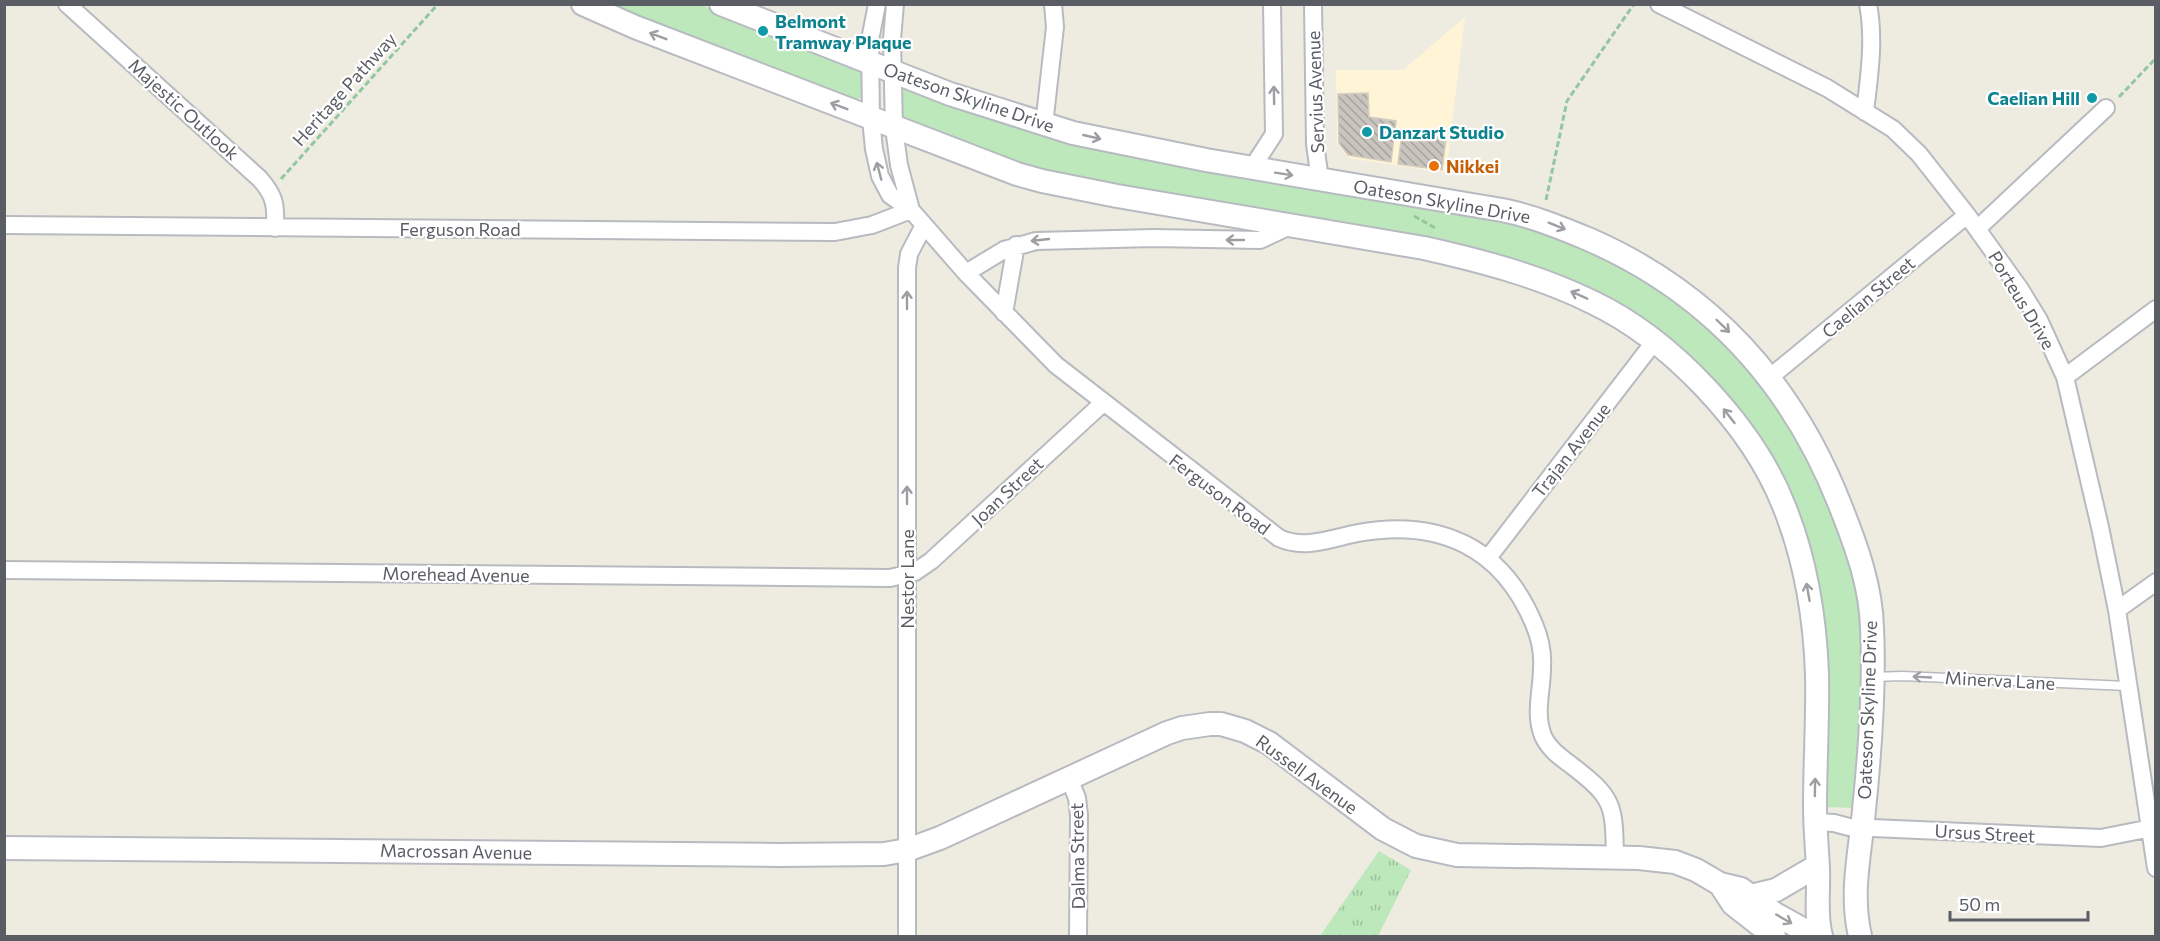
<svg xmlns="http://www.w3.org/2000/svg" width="2160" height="941" viewBox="0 0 2160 941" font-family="Commissioner,sans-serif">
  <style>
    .commercial { fill: #fff4d5 }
    .grass { fill: #bce8bb }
    .park { fill: url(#park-tufts) }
    .building { fill: url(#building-back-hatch); stroke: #d3ccbf; stroke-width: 1.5 }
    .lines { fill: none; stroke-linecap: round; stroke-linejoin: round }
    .lane-casing { stroke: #b7babf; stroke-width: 11 }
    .street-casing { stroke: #b7babf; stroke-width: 20 }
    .secondary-casing { stroke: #b7bbc1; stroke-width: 26 }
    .path { stroke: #92c7a0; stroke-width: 3; stroke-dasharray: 6 3; stroke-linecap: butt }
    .lane { stroke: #fff; stroke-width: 8 }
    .street { stroke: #fff; stroke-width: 16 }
    .secondary { stroke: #fff; stroke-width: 22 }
    .oneway { stroke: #9c9ea2 }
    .culture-dot { fill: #0f9aa8; stroke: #fff; stroke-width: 2 }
    .food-dot { fill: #e8710a; stroke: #fff; stroke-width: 2 }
    .labels { text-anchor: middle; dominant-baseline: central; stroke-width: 4.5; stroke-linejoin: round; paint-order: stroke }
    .culture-label { font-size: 18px; font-weight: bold; fill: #0d838f; stroke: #fff; text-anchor: start }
    .street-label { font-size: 18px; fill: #5a5e64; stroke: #fff }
    .food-label { font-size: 18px; font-weight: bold; fill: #c56008; stroke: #fff; text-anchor: start }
  </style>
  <defs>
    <pattern id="park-tufts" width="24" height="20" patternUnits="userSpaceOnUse" patternTransform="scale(1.5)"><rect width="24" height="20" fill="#bce8bb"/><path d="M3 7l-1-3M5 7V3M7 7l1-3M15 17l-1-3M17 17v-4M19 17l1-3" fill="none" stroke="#9cbf9c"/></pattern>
    <pattern id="building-back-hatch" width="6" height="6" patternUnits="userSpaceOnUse" patternTransform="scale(1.5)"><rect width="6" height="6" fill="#c9c5be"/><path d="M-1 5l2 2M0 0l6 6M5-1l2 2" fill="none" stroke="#a6a39e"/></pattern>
  </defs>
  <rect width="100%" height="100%" fill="#eeebe1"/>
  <path class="commercial" d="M1465 17 1446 173 1348 158 1337 143 1336 70H1403Z"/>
  <path class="grass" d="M594 5H701L862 65 863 97 853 100Z
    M907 89H919L1541 225 1678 296 1773 395 1845 532 1867 626 1856 808 1825 807 1822 622 1742 422 1576 287 1078 184 902 123V91Z"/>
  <path class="park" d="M1379 851 1411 870 1378 936H1320Z"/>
  <path class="building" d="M1368 93 1369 117 1396 121 1391 162 1348 155 1339 143 1338 94Z
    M1402 133 1446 138 1442 170 1398 164Z"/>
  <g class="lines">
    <defs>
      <path id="lane" d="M1873 677 1902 676 2127 686"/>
      <path id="street" d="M67 4 260 179C275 196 276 205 275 228
        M877 4 870 40 871 119 874 149 880 176 890 195 911 210 966 273 1056 365 1279 538C1305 550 1332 538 1358 533 1439 518 1502 547 1534 624 1540 638 1543 653 1542 668 1542 691 1534 713 1543 736 1549 749 1560 757 1571 765 1614 798 1614 804 1615 857
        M895 4 892 39 894 128 899 165 911 210
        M1313 4 1315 144 1320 180
        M1659 4 1827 88 1893 129 1919 154 1967 215 2020 289 2039 320 2065 377 2100 527 2117 610 2156 868
        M1865 112C1869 77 1875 40 1868 4
        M1044 125 1055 27 1053 4
        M1252 168 1274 134 1272 4
        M4 225 835 232 872 225 911 210
        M1977 229 2106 108
        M966 273 1004 250 1036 241 1154 238 1260 240 1290 226
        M1004 313 1016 245
        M2065 377 2156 309
        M1769 378 1967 215
        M1488 558 1654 342
        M4 570 890 578 915 572 931 561 1103 403
        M2117 610 2156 582
        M1069 778 1077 798 1079 815 1078 936
        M1815 822 1834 823 1849 827 2101 838 2156 827
        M907 936V268L909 254 924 225"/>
      <path id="secondary" d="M583 4 635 27 1017 174 1042 181 1117 196 1424 248C1482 261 1539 276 1592 302 1670 339 1752 425 1784 506 1805 558 1815 618 1817 674 1818 718 1815 762 1815 806 1815 827 1817 848 1818 869 1819 892 1815 915 1821 936
        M721 4 950 94 1073 133 1206 160 1502 210C1532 216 1559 227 1588 239 1710 292 1794 385 1842 510 1857 548 1871 587 1872 628 1875 688 1870 751 1864 810 1860 854 1850 893 1860 936
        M4 848 779 855 884 854 907 850 940 838 1167 733 1182 728 1210 724H1221L1245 731 1269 743 1383 829 1416 846 1457 855 1639 858 1675 862 1696 870 1720 884 1741 889 1775 914 1804 930 1811 936
        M1720 884 1733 904 1774 936
        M1751 896 1776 890 1817 866"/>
    </defs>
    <use href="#lane" class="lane-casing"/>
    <use href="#street" class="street-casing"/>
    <use href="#secondary" class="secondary-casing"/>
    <path class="path" d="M2119 97 2156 58
      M281 179 438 4
      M1546 200 1567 101 1634 4
      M1414 216 1437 229"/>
    <use href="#lane" class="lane"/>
    <use href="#street" class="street"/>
    <use href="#secondary" class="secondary"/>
  </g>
  <defs><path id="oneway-shaft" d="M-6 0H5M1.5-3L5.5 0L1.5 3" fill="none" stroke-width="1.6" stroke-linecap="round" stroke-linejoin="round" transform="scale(1.5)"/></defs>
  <g class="oneway">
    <use href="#oneway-shaft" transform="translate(658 36) rotate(-159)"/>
    <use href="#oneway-shaft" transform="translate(1274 95) rotate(-91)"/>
    <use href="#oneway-shaft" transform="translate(839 106) rotate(-159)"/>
    <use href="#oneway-shaft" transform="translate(1092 137) rotate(13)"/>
    <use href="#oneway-shaft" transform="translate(879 171) rotate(-105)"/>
    <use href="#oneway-shaft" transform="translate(1284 174) rotate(9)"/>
    <use href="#oneway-shaft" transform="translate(1557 226) rotate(22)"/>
    <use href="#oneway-shaft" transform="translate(1040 240) rotate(174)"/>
    <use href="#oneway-shaft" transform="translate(1235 240) rotate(-180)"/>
    <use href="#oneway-shaft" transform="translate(1579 295) rotate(-156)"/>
    <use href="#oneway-shaft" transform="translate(907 300) rotate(-90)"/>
    <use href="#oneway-shaft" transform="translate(1723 326) rotate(44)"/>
    <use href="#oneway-shaft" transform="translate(1729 416) rotate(-128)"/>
    <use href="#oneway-shaft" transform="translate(907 495) rotate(-90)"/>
    <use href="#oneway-shaft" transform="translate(1808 592) rotate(-100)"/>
    <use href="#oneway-shaft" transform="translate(1922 677) rotate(-177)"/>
    <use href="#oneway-shaft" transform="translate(1815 787) rotate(-89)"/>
    <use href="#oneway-shaft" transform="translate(1784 919) rotate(30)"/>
  </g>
  <g class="culture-dot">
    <circle cx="763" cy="31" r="6"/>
    <circle cx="2092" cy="98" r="6"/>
    <circle cx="1367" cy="132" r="6"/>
  </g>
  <circle class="food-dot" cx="1434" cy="166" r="6"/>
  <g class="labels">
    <g class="culture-label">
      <text x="775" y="21">Belmont<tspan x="775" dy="21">Tramway Plaque</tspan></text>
      <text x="2080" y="98" text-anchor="end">Caelian Hill</text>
      <text x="1379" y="132">Danzart Studio</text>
    </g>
    <g class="street-label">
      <text transform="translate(344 89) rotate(-48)">Heritage Pathway</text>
      <text transform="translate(1315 92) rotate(-92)">Servius Avenue</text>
      <text transform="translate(969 97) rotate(19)">Oateson Skyline Drive</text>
      <text transform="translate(184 109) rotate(42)">Majestic Outlook</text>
      <text transform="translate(1442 201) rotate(10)">Oateson Skyline Drive</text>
      <text x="460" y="229">Ferguson Road</text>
      <text transform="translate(1868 297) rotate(-40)">Caelian Street</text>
      <text transform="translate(2022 300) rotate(59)">Porteus Drive</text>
      <text transform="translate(1571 450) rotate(-52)">Trajan Avenue</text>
      <text transform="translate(1007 491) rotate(-43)">Joan Street</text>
      <text transform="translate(1220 494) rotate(37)">Ferguson Road</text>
      <text transform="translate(456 574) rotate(1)">Morehead Avenue</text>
      <text transform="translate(907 579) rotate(-90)">Nestor Lane</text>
      <text transform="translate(2000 680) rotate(3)">Minerva Lane</text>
      <text transform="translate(1867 710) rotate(-88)">Oateson Skyline Drive</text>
      <text transform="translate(1307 774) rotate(36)">Russell Avenue</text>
      <text transform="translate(1985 833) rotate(3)">Ursus Street</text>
      <text transform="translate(456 851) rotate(1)">Macrossan Avenue</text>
      <text transform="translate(1077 856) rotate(-91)">Dalma Street</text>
    </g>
    <g class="food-label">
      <text x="1446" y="166">Nikkei</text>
    </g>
  </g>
  <rect width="2160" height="941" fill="none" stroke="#5a5e64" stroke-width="12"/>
  <path d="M1950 911v9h138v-9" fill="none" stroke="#5a5e64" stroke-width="3"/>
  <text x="1959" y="911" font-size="18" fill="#5a5e64" stroke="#ffffff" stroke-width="4.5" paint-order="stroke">50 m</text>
</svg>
